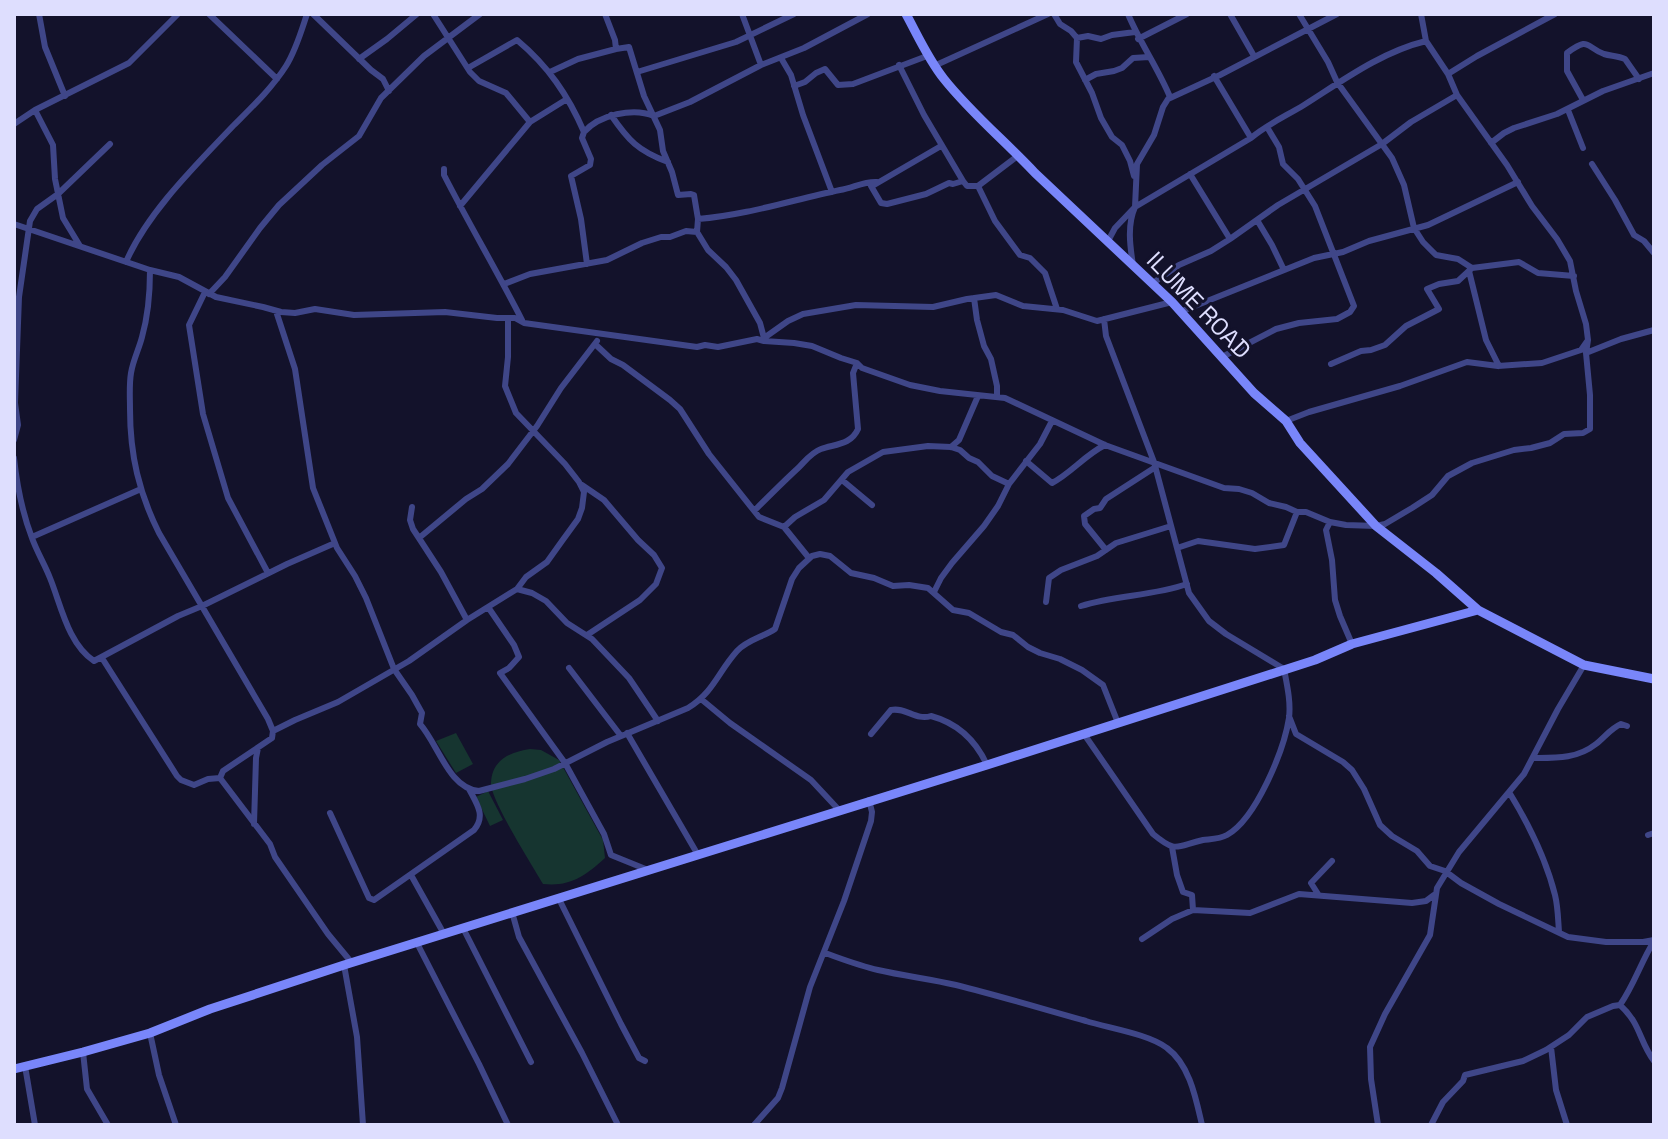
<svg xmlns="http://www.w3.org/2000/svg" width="1668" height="1139" viewBox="0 0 1668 1139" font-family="'Space Grotesk',sans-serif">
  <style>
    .green { fill: #163530 }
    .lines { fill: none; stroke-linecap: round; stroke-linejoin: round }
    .street { stroke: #3f4688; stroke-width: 6 }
    .secondary { stroke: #7986fa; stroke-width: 9 }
    .labels { text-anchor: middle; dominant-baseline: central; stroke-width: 6; stroke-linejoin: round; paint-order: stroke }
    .street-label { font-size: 24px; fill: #dedefe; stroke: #13122b }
  </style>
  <rect width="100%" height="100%" fill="#13122b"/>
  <path class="green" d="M456 733 473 764 456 773 436 741Z
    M530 749 541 750 559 760 603 840 605 858C585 876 570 887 543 884 532 865 490 799 491 783 492 759 511 752 530 749Z
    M488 791 503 820 490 826 476 797Z"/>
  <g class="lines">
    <path class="street" d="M39 14 45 47 65 96
      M209 14 277 79
      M313 14 371 70 383 79 389 91
      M433 14 470 72 479 81 506 93 530 122
      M605 14 615 40 616 49 629 47 644 96 660 130 663 151 672 172 678 195 691 194 694 195 698 219 697 232 708 250 726 267 736 280 760 323 764 338
      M742 14 761 65
      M1054 14 1060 24 1071 31 1077 38 1076 62 1092 93 1101 118 1112 137 1122 145 1130 161 1134 176
      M1128 14C1140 43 1158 68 1170 97
      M1230 14 1254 56
      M1299 14 1328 62 1337 82 1392 158 1404 185 1414 228 1423 242 1436 255 1458 259 1472 268
      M1077 38 1088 36 1101 39 1112 35 1135 32
      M1138 39 1187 14
      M781 58 791 75 803 115 832 192
      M359 59 387 39 417 14
      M899 65 924 115 963 181
      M934 66 1048 14
      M468 68 517 40C548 66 568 95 584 132 599 115 633 107 654 116L690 102 761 65 804 48 868 14
      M550 72 578 59 616 49
      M637 72 736 42 794 14
      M1448 74 1477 56 1555 14
      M1214 76 1251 138
      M1085 80 1096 74 1114 71 1122 68 1133 58 1149 57
      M794 86 805 82 816 73 825 69 838 85 853 84 927 56
      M1583 100 1567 71V53C1590 36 1585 47 1604 54 1611 56 1618 56 1625 59L1639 79
      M35 110 53 145 55 179 63 218 80 246
      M1568 110 1583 148
      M611 115C628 140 638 151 668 162
      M14 124 35 110 129 63 178 14
      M584 132 582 138 591 159 590 165 571 176 581 219 587 264
      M1491 143 1504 133 1514 128 1557 114 1603 91 1654 73
      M1592 164 1615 200 1634 235 1644 241 1654 253
      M444 169V175C469 224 497 271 522 320
      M1190 174 1230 239
      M874 185 941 146
      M978 186 995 221 1020 255 1030 258 1045 273 1057 309
      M460 206 530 122 567 99
      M698 219C747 215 792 200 840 190 853 188 864 181 877 182L871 186 881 203 887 204 926 194 949 183 953 184 963 181 967 186H978L1019 155
      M1257 220 1272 245 1284 270
      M14 224 150 270 179 277 216 297 263 307 281 312 295 313 315 309 354 315 445 312 497 318H515L524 323 697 347 705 345 718 347 757 339 764 341 794 343 812 346 841 358 857 363 862 368 910 385 940 391 1005 398 1105 445 1224 488 1239 489 1252 493 1269 503 1286 507 1297 512H1306L1330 522 1346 525 1376 526 1385 524 1412 508 1432 495 1448 476 1472 463 1514 450 1531 448 1550 443 1564 434 1583 433 1590 429V395L1586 353 1588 340
      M1108 241 1115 228 1135 207 1137 164 1154 135 1163 107 1168 99 1220 75 1337 14
      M126 262C147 213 196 165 233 126 252 107 272 88 286 66 296 50 301 32 307 14
      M1133 265C1130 246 1127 225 1135 207L1251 138C1266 125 1286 116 1304 105 1342 81 1381 52 1426 41
      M150 270C150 293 148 316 142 337 139 349 133 360 131 373 129 385 130 397 130 409 130 455 139 493 159 533L268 719 273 731 272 738 223 771 220 778 270 844 275 857 328 934 352 963
      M1469 271 1486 340 1499 366
      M1153 283 1179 265 1211 251 1230 239 1278 205 1382 144 1411 122 1457 95
      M504 284 530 274 607 260 642 243 661 237H670L686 231 697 232
      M205 292 189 325 203 414 228 498 268 573
      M209 294 225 277 260 228 279 205 322 165 359 136 381 98 424 56 480 14
      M974 298 977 320 984 346 991 359 997 386V396
      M276 311 295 369 313 488 337 548 355 576 366 598 394 669 412 695 422 713 420 724C438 744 449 789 479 791L525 779 554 769 607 742 688 708C714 692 718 672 737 651 747 640 763 637 775 629L792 579 799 568 812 556 820 554 830 556 851 573 874 578 893 586 909 585 928 588 953 610 969 613 1001 632 1013 635 1028 647 1040 653 1060 659 1082 670 1103 685 1118 723
      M1180 312 1314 258 1343 252 1369 241 1428 225 1518 182
      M508 318V357L505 386 516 413 565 464 579 482 584 492 582 508 578 519 562 541 547 562 526 577 517 589
      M764 341V338L788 321 803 314 856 305 933 307 967 299 996 295 1023 306 1063 310 1097 321 1172 302
      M595 344 611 359 623 365 670 400 680 409 709 454 759 517 784 527 809 558
      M1586 353 1621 339 1654 330
      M1222 357 1276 329 1299 323 1337 319 1350 312 1354 306 1315 206 1298 179 1283 164 1279 147 1267 127
      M1331 364 1361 351 1371 350 1385 345 1406 326 1439 309 1427 289 1439 284 1458 281 1472 268 1519 262 1538 273 1574 276
      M1286 421 1309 412 1400 386 1467 362 1498 366 1542 363 1581 350 1588 340 1586 324 1576 291 1570 261 1557 239 1532 206 1507 165 1457 95 1448 74 1426 41 1421 14
      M14 440 18 425 15 403 19 297 30 221 37 209 58 194 110 144
      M951 447 959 440 978 396
      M14 458C17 486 22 512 32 538 37 552 45 565 50 578 61 605 68 644 94 661L178 616 202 606 287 564 335 543
      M1026 461 1052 483C1071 473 1085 455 1105 445
      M842 480 872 505
      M582 485 604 500 638 540 654 555 662 568 656 584 640 600 587 635
      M412 507 410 520 413 529 441 572 467 620
      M755 510C769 496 782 483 796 470 804 463 810 453 821 449 835 444 851 445 858 429L853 373 857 363
      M1330 522 1326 530 1332 560 1335 600 1340 616 1352 644
      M784 527 795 517 824 500 848 472 883 452 928 446 951 447 960 450 969 458 978 462 992 476 1009 484
      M32 537 141 489
      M419 538 466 499 482 489 508 464 537 426 561 388 597 341
      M1177 548 1198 541 1255 549 1284 545 1297 512
      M1106 550 1085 524 1084 516 1094 509 1100 508 1106 499 1154 468
      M934 592 941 578 952 563 984 526 998 506 1009 484 1040 444 1052 421
      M1046 602 1049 578 1061 570 1097 556 1116 543 1171 526
      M1081 606C1116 595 1153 596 1187 584
      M488 607 514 645 519 657 509 668 500 673 565 763 604 834 611 855 648 870
      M102 658 177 776 181 780 194 785 208 779 220 778
      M569 668 621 736
      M701 699 730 723 811 780 839 810
      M1289 716 1296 734 1343 762 1352 770 1364 789 1380 825 1392 836 1417 851 1430 866 1445 871 1461 883 1499 904 1568 937 1606 942H1643L1654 940
      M273 731 295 720 338 702 409 661 467 620 517 589 532 593 546 601 567 623 592 639 629 678 658 721
      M627 733 698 855
      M871 734 891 710C906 707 916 721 931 716 957 723 976 741 987 765
      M1084 734 1153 834C1177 854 1176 846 1203 840 1210 839 1220 839 1227 835 1256 819 1284 750 1289 718 1291 702 1287 685 1284 669L1226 634 1209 621 1189 593 1154 462 1106 336 1104 319
      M1533 758C1556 758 1577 759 1596 744 1605 737 1610 729 1621 724L1627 726
      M1509 792C1528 823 1546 859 1555 895 1558 907 1558 919 1559 932
      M330 813 369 898 374 900 474 830C486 816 477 804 469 789
      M254 824 256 758 258 748
      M1648 835 1654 833
      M1172 847 1177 875 1183 892 1192 895 1193 910
      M411 875 444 934
      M1318 894 1311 883 1332 861
      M559 899 621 1024 639 1058 645 1061
      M512 912 519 937 582 1053 618 1125
      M463 928 531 1062
      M1142 939 1172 919 1193 910 1250 913 1299 894 1412 903 1426 901 1434 895
      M417 943 479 1064 508 1125
      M825 953C842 959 860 966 878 970 904 976 930 979 956 985 1000 996 1043 1009 1086 1021 1108 1028 1149 1034 1167 1048 1190 1065 1196 1099 1202 1125
      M344 965 357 1037 363 1125
      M1620 1005C1641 1024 1639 1041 1654 1061
      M150 1033 159 1075 176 1125
      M1551 1047 1556 1090 1567 1125
      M83 1052 87 1089 108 1125
      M25 1066 35 1125
      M754 1125 778 1098 782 1088 810 987 844 901 871 821 872 812 869 800
      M1378 1125 1371 1079 1370 1047 1385 1014 1430 935 1437 888 1459 852 1524 774 1558 709 1584 665
      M1431 1125 1443 1102 1463 1081 1465 1075 1523 1061 1546 1050 1569 1035 1587 1017 1613 1006 1620 1005C1634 985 1641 962 1654 941"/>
    <path class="secondary" d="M906 14C918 36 928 59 944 79 971 113 1005 141 1035 173L1172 302 1254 393 1286 421 1300 443 1376 526 1436 573 1478 610 1584 665 1654 679
      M14 1069 83 1052 150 1033 210 1009 344 965 987 765 1315 660 1352 644 1478 610"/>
  </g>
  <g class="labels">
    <g class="street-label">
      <text transform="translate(1199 305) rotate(46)">ILUME ROAD</text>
    </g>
  </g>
  <rect width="1668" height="1139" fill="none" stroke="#dedefe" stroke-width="32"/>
</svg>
